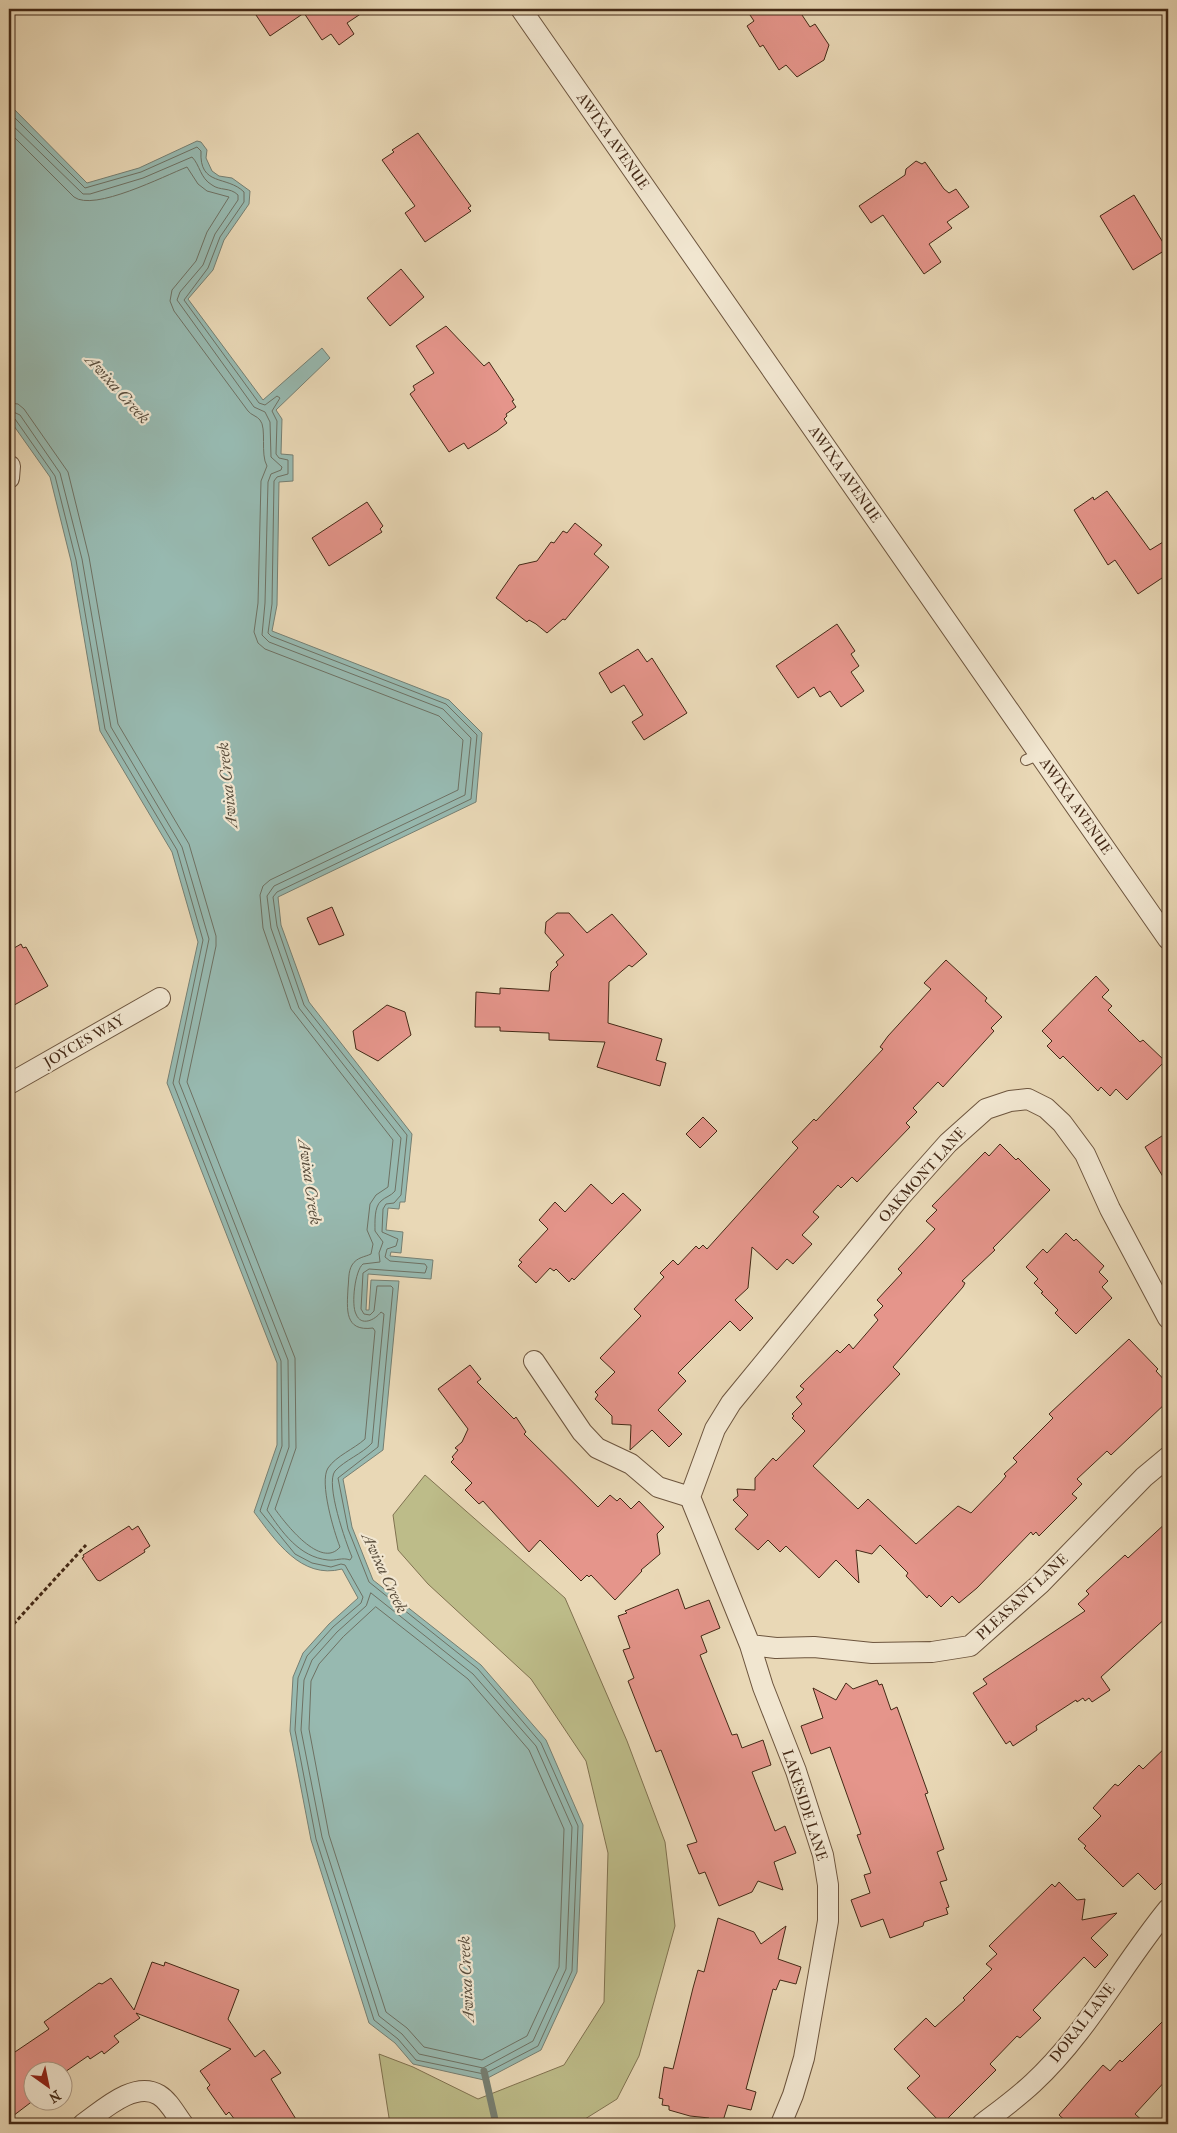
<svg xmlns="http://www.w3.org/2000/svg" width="1177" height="2133" viewBox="0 0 1177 2133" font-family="'IM FELL French Canon',serif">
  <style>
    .green { fill: #bdbc89; stroke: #807250 }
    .water { fill: #97b9b0; stroke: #767f72 }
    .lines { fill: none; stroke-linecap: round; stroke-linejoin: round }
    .shore { stroke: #6e7163; stroke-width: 1 }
    .stream { stroke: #767f72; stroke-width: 7 }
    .building { fill: #e5958b; stroke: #442916 }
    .lane-casing { stroke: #6d553e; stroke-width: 12 }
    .street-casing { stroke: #6d553e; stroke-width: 22 }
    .path { stroke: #442916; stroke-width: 3; stroke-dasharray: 4 2.5; stroke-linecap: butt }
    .lane { stroke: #f1e6d0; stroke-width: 10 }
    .street { stroke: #f1e6d0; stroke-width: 20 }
    .labels { text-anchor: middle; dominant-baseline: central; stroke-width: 4.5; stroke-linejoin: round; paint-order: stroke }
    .street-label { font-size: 15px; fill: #442916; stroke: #f1e6d0 }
    .water-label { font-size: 16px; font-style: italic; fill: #594d3c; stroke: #f1e6d0 }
  </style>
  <rect width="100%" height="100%" fill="#e9d8b6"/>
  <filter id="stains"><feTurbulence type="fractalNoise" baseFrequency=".004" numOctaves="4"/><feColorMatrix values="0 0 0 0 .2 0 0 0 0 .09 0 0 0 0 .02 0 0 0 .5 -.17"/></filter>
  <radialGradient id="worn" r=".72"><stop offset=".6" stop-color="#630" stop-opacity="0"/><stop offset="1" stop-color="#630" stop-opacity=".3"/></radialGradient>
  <path class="green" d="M425 1475 565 1598 627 1741 665 1842 675 1926 639 2056 617 2099 577 2124H390L379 2054 413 2067 478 2099 564 2065 604 2002 608 1853 586 1761 531 1679 428 1584 398 1550 393 1515Z"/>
  <path class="water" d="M9 104 87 183 139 168 197 141 201 142 207 150 206 158 212 171 219 176 232 178 250 191 249 204 224 240 213 270 188 299 263 400 322 348 330 358 276 410 282 419 281 454 293 455V481L279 482 277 605 272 631 449 700 482 733 476 802 278 897 281 925 309 1002 412 1134 405 1202H400L399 1209 388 1208 386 1230 403 1232 401 1253 391 1252 390 1256 433 1260 431 1279 368 1274 366 1310H369L371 1280 399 1281 383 1450 343 1479 352 1527 373 1580 481 1665 546 1740 583 1825 577 1972 541 2050 484 2080 413 2064 395 2043 369 2023 311 1840 290 1731 293 1677 303 1653 329 1624 358 1598 342 1569C301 1580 275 1540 254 1512L277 1445V1363L167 1083 198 942 172 852 100 731 71 561 50 477 9 419Z"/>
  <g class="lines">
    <path class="shore" d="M9 112 85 188 141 172 197 147 201 151C199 187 227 175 244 192V202L220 237 208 268 184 300 259 403 265 405 277 396 280 398 272 411 277 421 276 454 279 458 288 460V474L277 477 274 481 272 604 268 633 271 636 446 704 477 735 471 799 277 892 273 897 277 926 304 1005 407 1135 401 1195 394 1203 386 1204 383 1209 382 1232 398 1239 396 1246 387 1249 385 1257 390 1261 425 1264 427 1267 425 1273 369 1269 363 1273 361 1309 364 1314 370 1315 374 1311 377 1286H391L393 1288 378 1447 338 1478 348 1529 369 1582 478 1669 541 1743 578 1826 572 1971 538 2046 484 2074 416 2060 398 2039 374 2020 316 1839 295 1730 298 1678 307 1656 333 1627 361 1603 363 1597 345 1565 341 1564 331 1567 312 1563 295 1554 260 1511 282 1446 281 1361 173 1083 203 940 177 850 105 729 76 560 55 476 15 419 9 417
      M9 122 83 194H90L143 178 192 157C200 165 200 178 212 185 220 191 230 187 238 195V200L215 234 203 265 180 292 177 300 254 407 265 412 270 422 271 457 282 467 281 470 271 474 268 482 265 603 262 635 269 642 443 709 471 738 465 795 274 886 267 896 271 928 299 1008 401 1138 395 1191C391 1196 385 1197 381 1201 374 1207 375 1222 375 1231L383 1242 379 1253 380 1262 363 1264C355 1270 351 1305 356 1314 361 1327 375 1320 381 1312L384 1314 372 1443C362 1454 345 1460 335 1471 325 1484 346 1543 352 1557L350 1560C342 1557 336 1561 328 1560 299 1557 282 1532 267 1510L289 1447 288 1360 179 1082 209 939 182 847 111 727 82 559 60 473 20 415 9 410
      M9 132 74 197C94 212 164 176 187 167L198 184 207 191 229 197 207 232 196 261 172 290 170 301 174 311 248 411C251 415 257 416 260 420 267 428 260 454 267 466L261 481 258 603 254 632 258 643 265 649 439 716 463 740 458 790 270 880 263 886 260 895 263 928 291 1009 393 1140 388 1187 376 1195 370 1204 367 1230 373 1244 371 1254C365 1257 357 1257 352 1265 348 1272 349 1280 348 1288 347 1309 344 1332 373 1328L375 1331 365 1439C354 1449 336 1456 328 1468 319 1482 334 1532 340 1547 321 1570 285 1523 275 1509L296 1448 295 1358 187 1082 216 946V936L189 844 118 724 89 557 68 472 24 409 18 404 9 403
      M371 1593 473 1674 536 1746 572 1827 566 1969 533 2041 483 2068 419 2054 402 2034 379 2016 322 1837 301 1730 304 1680 312 1660 337 1632 366 1606Z
      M376 1607 468 1679 529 1750 564 1829 559 1967 527 2036 482 2060 424 2047 407 2028 386 2012 329 1835 309 1729 311 1681 319 1664 343 1637Z"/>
    <path class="stream" d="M484 2071 496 2124"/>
  </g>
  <path class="building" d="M252 9H368L347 23 354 34 339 45 331 34 322 40 304 13 270 36Z
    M746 9H798L810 27 815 24 829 45 824 60 797 77 786 65 779 70 763 45 760 47 747 26 754 21Z
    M418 133 471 206 468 208 471 211 425 242 405 213 415 206 382 160 394 152 392 150Z
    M916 161 922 164 925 162 944 189 949 193 956 189 969 207 947 222 952 228 929 244 941 262 924 274 883 215 871 223 859 206 905 175 906 169Z
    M1134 195 1167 249 1133 270 1100 216Z
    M401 269 424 297 390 326 367 298Z
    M446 326 484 366 489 362 514 400 512 401 516 407 506 414 507 416 504 419 507 423 497 431 468 449 464 443 449 452 410 394 415 390 413 386 434 373 416 346Z
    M1107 491 1150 550 1168 539V574L1138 594 1115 560 1108 565 1074 510 1093 497 1094 500Z
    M367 502 383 526 380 529 382 532 329 566 312 538Z
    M575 523 602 545 594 554 609 567 565 620 563 619 547 633 536 624 529 620 527 622 496 598 519 565 537 561 551 542 554 543 563 531 567 533Z
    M837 624 855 651 851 654 859 666 851 672 864 691 841 707 830 691 820 697 814 687 798 698 776 666Z
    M638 649 647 662 652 658 687 713 644 740 632 722 643 715 624 685 611 693 599 673Z
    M332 907 344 935 319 945 307 918Z
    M557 913H569L587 933 612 914 647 954 632 967 629 965 609 982 608 1023 662 1039 656 1060 666 1063 660 1086 597 1067 605 1042 549 1040V1033L500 1031V1027H475L476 992 500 994V988L549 991 551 972 558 965 556 962 564 955 545 933 546 922Z
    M21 944 23 948 26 947 48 986 9 1008V951Z
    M946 960 987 998 985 1001 1002 1017 991 1028 994 1031 943 1087 938 1082 913 1108 917 1112 906 1123 910 1127 857 1182 852 1177 841 1188 838 1185 813 1212 819 1217 802 1235 812 1244 793 1264 787 1259 777 1270 752 1247 748 1288 735 1300 753 1318 740 1331 730 1321 678 1373 686 1381 658 1410 682 1434 669 1447 652 1430 630 1450 631 1425 612 1424V1416L595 1399 598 1395 595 1392 615 1372 600 1358 641 1316 634 1309 664 1277 660 1273 673 1260 678 1265 696 1246 699 1249 703 1245 707 1249 798 1148 792 1142 814 1119 816 1121 883 1049 880 1047 888 1036 931 989 924 983Z
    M1096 976 1109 990 1102 997 1112 1006 1108 1010 1140 1042 1143 1040 1165 1061 1127 1100 1116 1089 1110 1096 1101 1087 1098 1091 1063 1056 1060 1059 1047 1046 1052 1041 1042 1031Z
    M387 1005 405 1012 411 1035 378 1061 356 1049 353 1031Z
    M703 1117 717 1131 700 1148 686 1134Z
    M1168 1132V1185L1145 1147Z
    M1000 1144 1016 1160 1018 1158 1050 1190 993 1248 995 1250 962 1281 965 1283 963 1287 893 1367 900 1374 813 1466 858 1509 868 1499 916 1544 958 1506 971 1513 1001 1482 1006 1476 1004 1474 1017 1462 1013 1458 1053 1418 1049 1414 1129 1339 1158 1369 1156 1371 1168 1384V1401L1111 1455 1107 1451 1077 1479 1082 1484 1072 1494 1077 1498 1039 1536 1036 1532 1033 1535 1031 1532 977 1588 959 1603 952 1596 941 1607 929 1595 927 1598 906 1576 908 1573 880 1545 872 1554 856 1550 859 1583 836 1560 819 1578 786 1546 780 1552 768 1540 758 1550 735 1529 748 1515 733 1500 738 1496 737 1489 755 1490V1478L773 1458 776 1461 805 1431 792 1418 794 1416 792 1414 802 1404 796 1397 804 1389 800 1386 837 1350 840 1353 849 1344 853 1349 878 1320 874 1315 883 1306 877 1300 902 1273 898 1269 935 1229 926 1221 937 1210 932 1206 985 1152 989 1156Z
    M591 1184 612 1204 623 1193 641 1210 574 1280 572 1278 569 1282 556 1269 554 1271 550 1268 536 1283 518 1266 522 1262 519 1260 548 1229 539 1220 555 1202 565 1212Z
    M1066 1233 1074 1241 1076 1239 1104 1266 1099 1272 1108 1281 1102 1287 1112 1298 1076 1334 1055 1313 1058 1310 1041 1293 1043 1292 1034 1283 1038 1279 1026 1267 1043 1249 1047 1253Z
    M470 1365 481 1379 477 1382 514 1419 516 1417 526 1432 524 1434 598 1507 610 1495 617 1501 620 1498 631 1509 639 1501 664 1527 657 1534 660 1554 641 1570 642 1571 615 1600 591 1575 589 1577 587 1575 581 1581 540 1540 529 1552 483 1501 479 1504 465 1490 472 1483 451 1462 454 1459 452 1457 458 1450 455 1448 462 1442 468 1429 438 1389Z
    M1168 1521V1616L1101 1677 1110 1690 1092 1702 1089 1698 1085 1701 1083 1698 1077 1702 1076 1700 1036 1726 1037 1730 1013 1746 1010 1741 1006 1744 973 1693 987 1684 983 1679 1085 1611 1078 1604 1089 1594 1086 1591 1125 1555 1128 1558Z
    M129 1526 132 1530 138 1526 150 1546 144 1550 145 1552 100 1581 97 1580 82 1558 84 1557 83 1555Z
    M678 1589 685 1609 709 1600 720 1628 701 1636 707 1652 700 1655 732 1735 737 1734 742 1748 763 1740 771 1765 752 1772 775 1831 785 1826 796 1853 774 1862 783 1890 758 1881 752 1892 719 1906 705 1872 699 1874 687 1845 697 1842 661 1750 656 1752 628 1681 634 1678 623 1650 630 1648 618 1616 627 1613 625 1611Z
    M877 1680 879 1685 882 1684 891 1710 897 1707 928 1793 925 1794 944 1849 937 1852 947 1880 940 1882 949 1907 946 1908 948 1914 924 1922 923 1926 890 1938 883 1919 861 1927 851 1900 870 1893 864 1875 871 1873 857 1835 861 1834 830 1747 811 1754 801 1726 823 1718 813 1688 836 1700 846 1683 853 1689Z
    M1168 1745V1877L1155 1890 1138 1873 1123 1887 1084 1848 1086 1846 1078 1839 1101 1816 1093 1808 1115 1784 1118 1786 1139 1765 1143 1769Z
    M1059 1882 1077 1900 1085 1899 1082 1920 1117 1913 1091 1938 1108 1955 1095 1968 1084 1957 1033 2010 1041 2018 1020 2038 1017 2036 990 2064 996 2070 942 2124 907 2088 920 2076 894 2049 926 2018 935 2027 965 2000 963 1998 992 1969 986 1964 997 1954 989 1946 1052 1884 1055 1887Z
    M718 1918 754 1932 761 1944 786 1926 778 1959 801 1967 796 1984 780 1980 776 1990 773 1989 746 2089 756 2092 751 2110 728 2105 722 2124H713L709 2118 690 2116 669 2110V2106L662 2105 663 2099 659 2098 664 2067 673 2069 693 1988 698 1970 704 1972Z
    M152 1962 164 1966 165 1962 239 1990 228 2019 255 2057 264 2050 281 2073 271 2079 299 2124H238L229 2112 226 2115 207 2088 210 2085 200 2071 231 2049 136 2013 140 2018 114 2036 119 2042 104 2054 102 2051 90 2059 88 2056 62 2074V2070H32L34 2100 9 2119V2056L49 2029 44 2022 99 1983 102 1984 111 1978 134 2010Z
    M1168 2016V2078L1135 2114 1146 2124H1069L1059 2115 1103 2065 1110 2071 1120 2060 1122 2062Z"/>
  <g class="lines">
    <defs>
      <path id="lane" d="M1026 760 1040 754"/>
      <path id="street" d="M521 9 1168 939
        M9 478 10 466
        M9 1084 160 998
        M534 1361 582 1432 597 1448 631 1464 658 1487 690 1497
        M690 1497 715 1429 731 1403 900 1197 948 1143 986 1109 1010 1101 1028 1099 1046 1108 1062 1123 1085 1154 1110 1209 1168 1318
        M690 1497 750 1645 763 1687 796 1771 823 1855 828 1885V1921L804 2058 793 2095 781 2124
        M750 1645 776 1648 814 1647 872 1653 932 1652 970 1646 1040 1584 1144 1477 1168 1457
        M83 2124C102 2111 134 2080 159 2095 169 2101 176 2115 183 2124
        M982 2124C999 2111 1017 2098 1033 2083 1087 2033 1122 1965 1168 1909"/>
    </defs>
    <use href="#lane" class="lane-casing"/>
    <use href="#street" class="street-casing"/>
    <path class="path" d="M9 1629 86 1545"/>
    <use href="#lane" class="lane"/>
    <use href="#street" class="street"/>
  </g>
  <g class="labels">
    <g class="street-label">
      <text transform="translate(613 141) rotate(55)">AWIXA AVENUE</text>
      <text transform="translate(845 474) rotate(55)">AWIXA AVENUE</text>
      <text transform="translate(1076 806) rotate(55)">AWIXA AVENUE</text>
      <text transform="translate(84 1041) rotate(-30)">JOYCES WAY</text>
      <text transform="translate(922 1175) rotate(-48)">OAKMONT LANE</text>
      <text transform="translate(1022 1597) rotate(-43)">PLEASANT LANE</text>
      <text transform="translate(805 1805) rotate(72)">LAKESIDE LANE</text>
      <text transform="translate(1082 2023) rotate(-52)">DORAL LANE</text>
    </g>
    <g class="water-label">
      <text transform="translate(118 389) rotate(48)">Awixa Creek</text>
      <text transform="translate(227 785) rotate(-96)">Awixa Creek</text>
      <text transform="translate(310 1182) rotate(82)">Awixa Creek</text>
      <text transform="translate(385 1573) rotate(65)">Awixa Creek</text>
      <text transform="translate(466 1979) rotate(-93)">Awixa Creek</text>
    </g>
  </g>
  <rect width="1177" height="2133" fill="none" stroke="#e9d8b6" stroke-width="30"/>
  <rect x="10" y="10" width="1157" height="2113" fill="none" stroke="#442916" stroke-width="2.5"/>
  <rect x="15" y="15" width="1147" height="2103" fill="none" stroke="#442916"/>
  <g transform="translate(48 2086) rotate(147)"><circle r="24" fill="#f1e6d0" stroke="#ac9a86"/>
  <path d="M0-4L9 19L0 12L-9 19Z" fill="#8f2418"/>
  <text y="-8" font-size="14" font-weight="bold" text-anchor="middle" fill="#442916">N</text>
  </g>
  <rect width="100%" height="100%" filter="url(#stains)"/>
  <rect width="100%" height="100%" fill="url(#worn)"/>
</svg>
